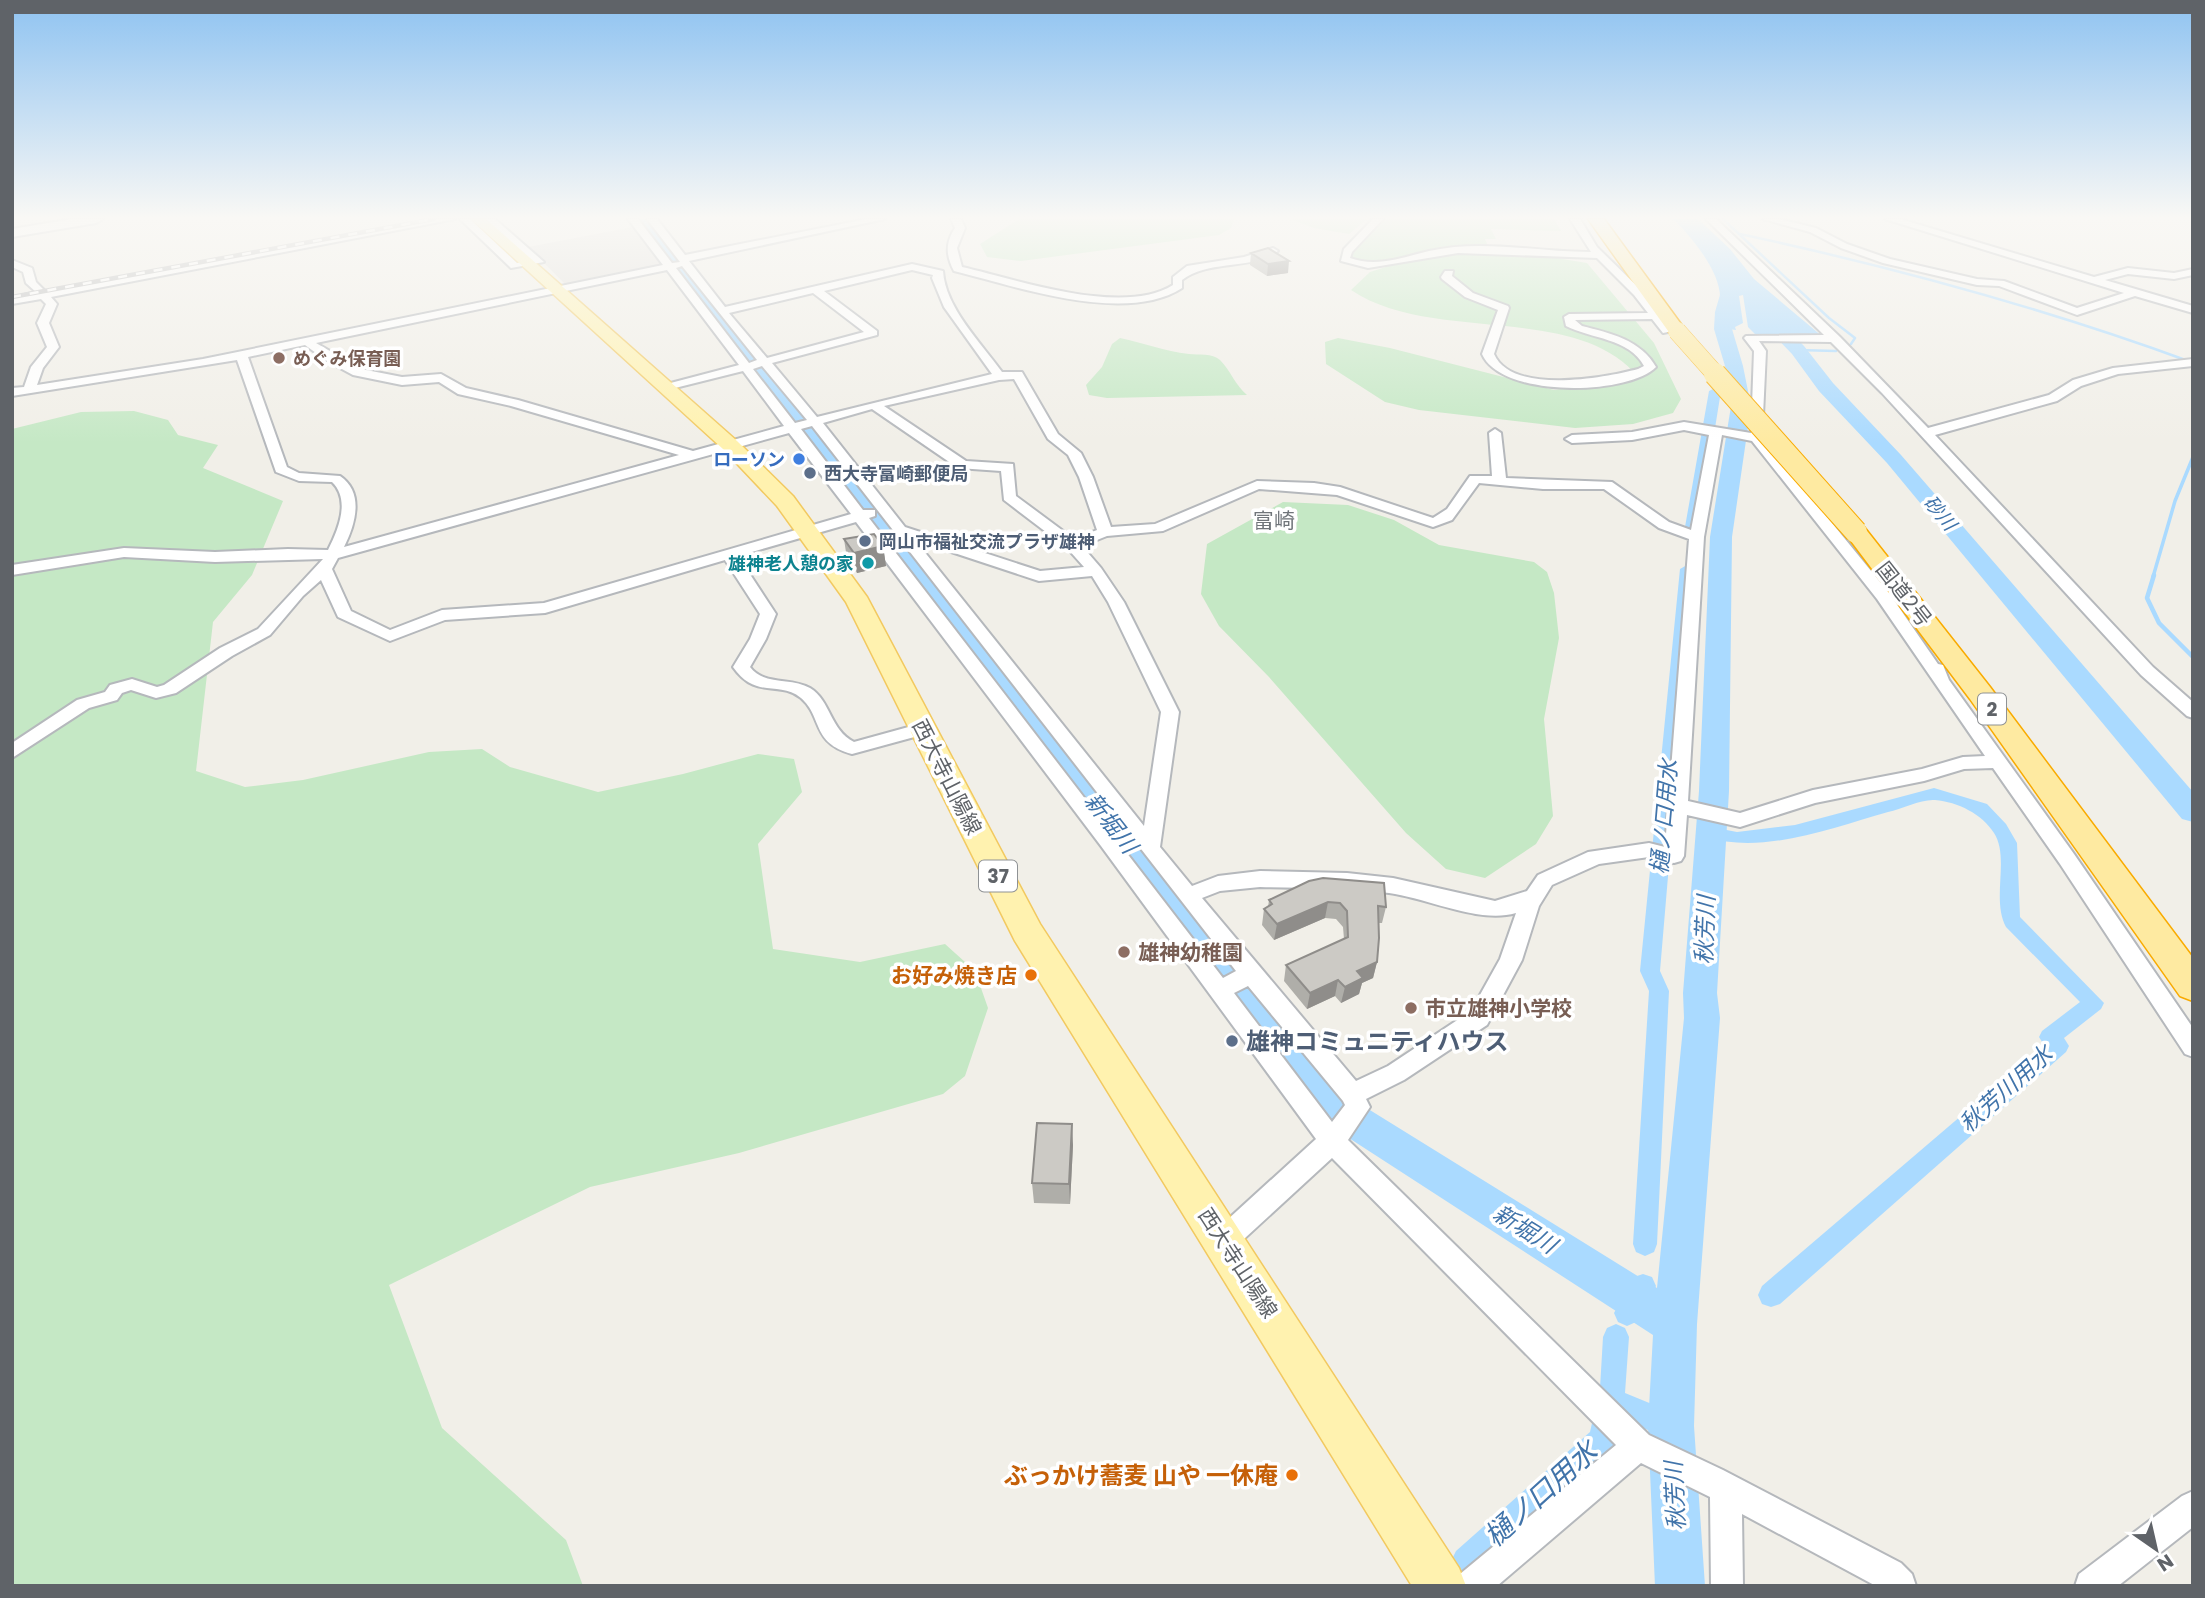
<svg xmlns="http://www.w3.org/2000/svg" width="2205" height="1598" viewBox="0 0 2205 1598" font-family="Poppins,'Noto Sans JP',sans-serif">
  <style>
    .industrial { fill: #e0deda }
    .green { fill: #c5e8c5 }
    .water { fill: #aadaff }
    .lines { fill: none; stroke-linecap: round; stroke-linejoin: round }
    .stream-far2 { stroke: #aadaff; stroke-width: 2.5 }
    .stream-far1 { stroke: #aadaff; stroke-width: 3.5 }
    .stream { stroke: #aadaff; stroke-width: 4.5 }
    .canal { fill: #aadaff; fill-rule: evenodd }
    .river { fill: #aadaff; fill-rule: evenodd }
    .minor-casing { stroke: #b5b8bc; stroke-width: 4 }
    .secondary-casing { stroke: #b6babf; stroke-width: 4 }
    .primary-casing { stroke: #f2c960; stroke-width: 3 }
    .trunk-casing { stroke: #f9ab00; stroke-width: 3 }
    .minor { fill: #fff; fill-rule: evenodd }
    .secondary { fill: #fff; fill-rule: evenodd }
    .primary { fill: #fff2af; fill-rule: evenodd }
    .trunk { fill: #feeaa1; fill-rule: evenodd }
    .rail-casing { stroke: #b6b7b8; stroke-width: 4.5 }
    .rail { stroke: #fff; stroke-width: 2.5; stroke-dasharray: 9; stroke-linecap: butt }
    .trunk-bridge-far1-casing { stroke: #f9ab00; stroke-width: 19; stroke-linecap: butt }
    .trunk-bridge-casing { stroke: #f9ab00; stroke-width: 24; stroke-linecap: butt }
    .trunk-bridge-far1 { stroke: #feeaa1; stroke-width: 18 }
    .trunk-bridge { stroke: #feeaa1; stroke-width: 22 }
    .wall { fill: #afaea9 }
    .shaded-wall { fill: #8f8d8a }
    .building { fill: #cccac5; stroke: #8f8d8a; stroke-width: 2 }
    .education-dot { fill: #8d6e63; stroke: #fff; stroke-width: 2.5 }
    .shop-dot { fill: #3f7fe0; stroke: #fff; stroke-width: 2.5 }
    .service-dot { fill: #5c6f8a; stroke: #fff; stroke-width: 2.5 }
    .culture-dot { fill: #0f9aa8; stroke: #fff; stroke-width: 2.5 }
    .food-dot { fill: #e8710a; stroke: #fff; stroke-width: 2.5 }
    .labels { text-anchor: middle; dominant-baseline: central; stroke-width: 7; stroke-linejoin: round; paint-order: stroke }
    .far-education-label { font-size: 18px; font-weight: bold; fill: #785e54; stroke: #fff; text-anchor: start }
    .far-shop-label { font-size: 18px; font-weight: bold; fill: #366cbe; stroke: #fff; text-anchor: end }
    .far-service-label { font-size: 18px; font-weight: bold; fill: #4e5e75; stroke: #fff; text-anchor: start }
    .far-culture-label { font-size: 18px; font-weight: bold; fill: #0d838f; stroke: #fff; text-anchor: end }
    .far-water-label { font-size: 19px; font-style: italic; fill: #4174aa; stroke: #fff }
    .shield { fill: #fff; stroke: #8f9295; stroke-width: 2 }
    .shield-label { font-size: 19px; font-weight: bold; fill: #5f6368 }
    .far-quarter-label { font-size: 21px; fill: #70757a; stroke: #fff }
    .street-label { font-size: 21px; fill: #5f6368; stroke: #fff }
    .education-label { font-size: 21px; font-weight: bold; fill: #785e54; stroke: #fff; text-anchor: start }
    .food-label { font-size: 21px; font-weight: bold; fill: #c56008; stroke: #fff; text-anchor: end }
    .water-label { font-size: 23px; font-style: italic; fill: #4174aa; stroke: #fff }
    .near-service-label { font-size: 24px; font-weight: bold; fill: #4e5e75; stroke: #fff; text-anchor: start }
    .near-food-label { font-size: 24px; font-weight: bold; fill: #c56008; stroke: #fff; text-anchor: end }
    .near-water-label { font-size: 28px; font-style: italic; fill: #4174aa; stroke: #fff }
  </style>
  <rect width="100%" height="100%" fill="#f1efe8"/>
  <path class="industrial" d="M633 227 663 265 566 285 528 247Z"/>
  <path class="green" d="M1019 219H1234L1231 228 1219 235 1021 261 987 257 980 244Z
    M1290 219H1367L1349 234 1314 228Z
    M1382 219H1554L1561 231 1491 229 1496 239H1485L1488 246 1420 253 1379 264 1351 260 1349 255Z
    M1452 254 1550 257 1587 263 1654 343 1681 399 1673 413 1633 424 1575 428 1419 410 1385 402 1326 364 1325 342 1338 338 1390 348 1554 390 1639 378C1577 301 1433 345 1351 290L1370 272 1392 265Z
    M1120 338C1144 343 1164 351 1189 354 1199 355 1212 353 1220 360 1231 371 1235 385 1247 395L1107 398 1089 395 1086 385 1102 367 1112 344Z
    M134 411 168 420 178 435 218 445 203 468 283 501 252 575 213 622 196 771 245 787 303 780 429 752 482 749 510 767 598 792 683 774 758 754 794 759 802 792 758 844 773 949 860 962 945 944 975 971 988 1008 965 1076 943 1094 739 1153 590 1187 389 1285 442 1428 566 1540 583 1586H12V429L81 412Z
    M1283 502 1348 505 1394 520 1439 545 1534 562 1547 572 1554 593 1559 638 1544 719 1553 816 1536 844 1485 878 1446 869 1406 833 1269 677 1219 626 1201 594 1207 544Z"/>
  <path class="water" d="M1673 219H1698L1730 249 1754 279 1823 337 1757 336 1748 327 1743 295 1739 296 1743 323 1735 327 1736 330 1715 327C1714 317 1719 310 1720 300 1722 273 1691 236 1673 219Z"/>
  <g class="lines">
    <path class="stream-far2" d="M1723 219 1829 318 1855 338 1851 344
      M849 227 887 219
      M1740 234C1893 267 2044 308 2191 362
      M1798 350 1836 351"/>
    <path class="stream-far1" d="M2153 577 2175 501 2193 457"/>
    <path class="stream" d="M2154 575 2147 598 2159 623 2193 657"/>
    <path class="canal" d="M1715 388 1721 391 1699 527 1692 531 1685 527 1709 391Z
      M1687 565 1694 569 1660 971 1669 991 1657 1244 1654 1252 1645 1256 1636 1252 1633 1244 1649 991 1640 971 1680 569Z
      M1934 788 1987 804 2006 824 2017 843 2020 917 2104 1003 2101 1009 2064 1038 2069 1046 2066 1052 1780 1304 1771 1307 1762 1304 1758 1295 1762 1286 2044 1045 2039 1037 2042 1031 2080 1002 2006 927C1991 899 2010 858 1994 833 1982 814 1958 802 1935 800 1921 799 1902 809 1888 812 1831 828 1764 855 1705 837L1702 833 1705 829 1711 827 1737 832 1795 825Z
      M1643 1274 1652 1277 1656 1286 1636 1322 1627 1326 1618 1322 1614 1313 1634 1277Z
      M1616 1324 1625 1328 1629 1337 1625 1393 1681 1416 1685 1426 1681 1436 1671 1440 1620 1418 1612 1450 1476 1571 1466 1576 1456 1571 1451 1561 1456 1551 1590 1432 1600 1388 1603 1337 1607 1328Z"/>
    <path class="river" d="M634 219H648L1344 1094 1657 1288 1684 1018 1683 993 1699 791 1710 537 1731 406 1725 366 1714 329 1715 312 1722 288H1734L1736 291 1731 312 1732 329 1743 366 1751 406 1732 537 1729 791 1717 993 1720 1018 1697 1324 1694 1426 1705 1586H1655L1648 1426 1653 1335 1318 1118Z
      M1761 307 1767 308 1804 346 1833 383 1901 455 2193 792V822L2182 819 1887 463 1819 391 1792 354 1755 316 1753 312Z"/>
    <defs>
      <path id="minor" d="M435 219H455L51 297 57 304 49 323 59 347 43 368 37 385 203 359 663 265 628 219H638L672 263 680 262 647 219H657L685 255 867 219H885L689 261 725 307 912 264 943 271C945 307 981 343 1002 372H1022L1058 434 1081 453 1093 477 1111 527 1155 524 1257 481 1314 483 1340 487 1433 518 1447 509 1470 476H1492L1489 433 1495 429 1501 433 1506 478 1612 482 1669 522 1691 530 1709 435 1684 430 1632 440 1572 443 1565 439 1572 435 1632 432 1684 422 1751 433 1754 351 1744 338 1746 336 1824 335 1706 219H1716L1840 337 1928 428 2049 395 2073 380 2113 368 2193 359V366L2118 374 2081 386 2057 401 1935 435 2153 667 2193 702V718L2187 716 2141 675 1882 393 1831 342 1759 341 1766 351 1762 437 1889 593 1938 664 1943 665 1949 680 2074 854 2193 1028V1057L2185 1054 2060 864 1993 768 1964 769 1924 781 1815 803 1740 827 1687 815 1684 856 1681 861 1674 863 1649 857 1599 864 1552 885 1539 906 1522 960 1487 1025 1404 1080 1366 1099 1370 1107 1348 1140 1649 1435 1723 1470 1901 1563 1912 1574 1916 1586H1876L1742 1514 1743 1586H1711L1710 1497 1641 1463 1497 1586H1456L1460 1574 1616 1445 1332 1158 1233 1249 1224 1253 1215 1249 1211 1240 1215 1231 1316 1139 1101 846 856 522 738 556 776 614 766 639 750 667C764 686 791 677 810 688 831 701 830 730 854 742L923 723 932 729 929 733 852 754C811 743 823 717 801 698 779 680 756 700 733 667L750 639 760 614 725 560 545 613 445 620 390 641 338 617 321 580 303 596 270 635 232 656 176 693 156 698 131 690 122 693 117 700 89 708 12 758V743L77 700 105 692 110 685 132 679 157 687 164 685 220 648 258 629 323 559 215 562 124 557 12 575V565L124 548 215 552 288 549 328 550C338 530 351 500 332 482L299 481 276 472 237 360 12 396V388L24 387 31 367 47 347 37 323 46 304 41 299 12 304V298L36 292 26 283 23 272 12 267V260L32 268 36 282 46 292ZM682 266 757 360 749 363 676 268ZM667 270 739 365 663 385V391L743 371 784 426 693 451 518 400 466 388 441 374 402 377 361 369 316 343ZM912 270 933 275 932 278 944 307 992 374 817 417 772 363 877 335V331L824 291ZM813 293 864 332 767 358 729 313ZM305 345 327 361 353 375 402 385 439 382 458 394 511 406 679 455 344 547C355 525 365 493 340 476L299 473 287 467 248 357ZM762 366 807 420 795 423 753 369ZM1014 379 1048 439 1068 455 1079 477 1097 530 1074 539 1016 496 1013 464 966 461 884 406 999 380ZM872 409 958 468 1001 471 1004 500 1067 548 1084 567 1040 571 905 527 823 423ZM812 426 1236 971 1223 978 869 518 875 516V510H863L801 429ZM789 433 851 514 544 603 442 610 390 630 351 611 332 569 338 558ZM1722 435 1752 441 1877 599 1985 756 1963 757 1922 769 1813 790 1740 813 1688 801 1704 537ZM1479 483 1543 489H1604L1659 528 1689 539 1665 847 1649 843 1588 852 1538 875 1527 891 1495 901 1393 878 1347 873 1260 871 1218 876 1192 886 1160 847 1179 712 1124 602 1101 568 1082 546 1107 536 1163 531 1259 489 1337 495 1433 527 1452 520ZM915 540 1039 581 1092 576 1108 602 1161 712 1144 826ZM1260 887C1303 888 1346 888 1389 893 1427 898 1479 924 1516 913L1500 959 1471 1011 1388 1066 1356 1081 1202 898 1220 891ZM1248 986 1343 1101 1345 1105 1332 1122 1234 993Z
        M460 219H470L517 263 531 260 485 219H495L544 262 511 268Z
        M951 219H961L965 228 957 248 962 267C1016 279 1122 317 1173 285V277L1187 266 1244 257 1273 248 1278 251C1250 271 1209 259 1182 280V288C1125 325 1015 286 954 271 946 256 945 243 955 228Z
        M1373 219H1383L1352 252 1350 258C1377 268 1403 257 1429 251 1482 239 1537 252 1591 252L1570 219H1580L1597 247 1642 291 1673 331 1663 333 1652 319 1575 320 1582 326C1610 333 1641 340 1656 367 1627 396 1501 398 1482 354L1498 310 1465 297 1442 279 1441 277 1445 271H1453L1452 276 1473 293 1508 306 1509 308 1494 354C1512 395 1604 378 1638 369L1644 366C1629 338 1591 339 1566 326L1564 317 1569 314 1648 313 1634 295 1597 258 1458 253 1368 268 1341 261 1344 249Z
        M1763 219H1779L1816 228 1847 244 1890 259 1977 279 2004 281 2077 308 2124 293 1885 219H1900L2094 277 2128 268 2174 273 2193 269V275L2174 279 2128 274 2105 280 2193 306V313L2135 296 2077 315 1999 286 1977 285 1883 263 1841 248 1810 232Z
        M2193 1491V1527L2118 1586H2075L2079 1574 2182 1496Z"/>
      <path id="secondary" d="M72 219H103L96 223 12 237V229Z"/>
      <path id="primary" d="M471 219H486L737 441 793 496 867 597 1040 924 1459 1568 1466 1586H1412L1015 941 846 602 777 506 723 449Z"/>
      <path id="trunk" d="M1588 219H1604L1686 331 1683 335H1671Z
        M1856 525 1864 527 1990 687 2193 958V1001L2180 996 1970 699 1848 537 1844 532 1848 527Z"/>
    </defs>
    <use href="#minor" class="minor-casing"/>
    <use href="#secondary" class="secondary-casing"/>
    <use href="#primary" class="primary-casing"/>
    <use href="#trunk" class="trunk-casing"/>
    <use href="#minor" class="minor"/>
    <use href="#secondary" class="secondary"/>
    <use href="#primary" class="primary"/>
    <use href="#trunk" class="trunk"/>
    <defs>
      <path id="rail" d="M12 297 434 219"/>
    </defs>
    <use href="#rail" class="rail-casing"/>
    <use href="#rail" class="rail"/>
    <defs>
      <path id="trunk-bridge-far1" d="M1677 331 1717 376"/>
      <path id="trunk-bridge" d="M1715 374 1856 532"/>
    </defs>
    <use href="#trunk-bridge-far1" class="trunk-bridge-far1-casing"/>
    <use href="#trunk-bridge" class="trunk-bridge-casing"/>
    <use href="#trunk-bridge-far1" class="trunk-bridge-far1"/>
    <use href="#trunk-bridge" class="trunk-bridge"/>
  </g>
  <path class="wall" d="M1251 253 1288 273 1267 276 1250 265Z
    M844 539 883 546 886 566 857 573 847 559Z
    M1309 881 1386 907 1382 923H1378L1377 962 1373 978 1362 983 1359 994 1341 1003 1335 996 1307 1009 1284 981 1286 965 1344 939 1343 927 1336 919 1325 918 1274 940 1262 925 1264 909 1268 907 1269 900Z
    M1073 1145 1070 1204 1034 1203 1032 1183Z"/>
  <path class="shaded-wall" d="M1289 261 1288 273 1267 276 1268 264Z
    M883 546 886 566 857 573 854 553Z
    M1328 902 1325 918 1274 940 1277 924Z
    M1377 962 1373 978 1362 983 1359 994 1341 1003 1345 987 1357 971Z
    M1338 980 1335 996 1307 1009 1310 993Z
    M1072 1124 1073 1145 1070 1204 1069 1184Z"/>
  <path class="building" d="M1268 248 1289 261 1268 264 1251 253Z
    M874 534 883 546 854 553 844 539Z
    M1323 878 1384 883 1386 907 1378 906 1379 938 1377 962 1357 971 1363 978 1345 987 1338 980 1310 993 1286 965 1348 937 1347 911 1340 903 1328 902 1277 924 1264 909 1272 904 1269 900 1309 881Z
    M1037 1123 1072 1124 1069 1184 1032 1183Z"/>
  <linearGradient id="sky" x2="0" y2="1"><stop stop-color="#8fc3f1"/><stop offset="0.49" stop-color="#f9f8f5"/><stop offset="1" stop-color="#f9f8f5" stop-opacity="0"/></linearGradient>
  <rect width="2205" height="443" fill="url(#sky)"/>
  <g class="education-dot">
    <circle cx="279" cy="358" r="7"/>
    <circle cx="1124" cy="952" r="7"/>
    <circle cx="1411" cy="1008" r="7"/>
  </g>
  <circle class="shop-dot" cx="799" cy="459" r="7"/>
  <g class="service-dot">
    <circle cx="810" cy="473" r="7"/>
    <circle cx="865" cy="541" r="7"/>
    <circle cx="1232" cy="1041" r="7"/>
  </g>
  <circle class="culture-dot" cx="868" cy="563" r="7"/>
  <g class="food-dot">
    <circle cx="1031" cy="975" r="7"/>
    <circle cx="1292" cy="1475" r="7"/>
  </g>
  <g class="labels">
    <g class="far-education-label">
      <text x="293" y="358">めぐみ保育園</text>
    </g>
    <g class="far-shop-label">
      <text x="785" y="459">ローソン</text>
    </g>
    <g class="far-service-label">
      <text x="824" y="473">西大寺富崎郵便局</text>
      <text x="879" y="541">岡山市福祉交流プラザ雄神</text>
    </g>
    <g class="far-culture-label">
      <text x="854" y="563">雄神老人憩の家</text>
    </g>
    <g class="far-water-label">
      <text transform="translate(1940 513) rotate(50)">砂川</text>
    </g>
    <g class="shield">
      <rect x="1978" y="693.5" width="28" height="31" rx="5"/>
      <rect x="979" y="860.5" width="38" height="31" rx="5"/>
    </g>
    <g class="shield-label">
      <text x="1992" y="709">2</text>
      <text x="998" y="876">37</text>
    </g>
    <g class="far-quarter-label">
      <text x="1274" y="520">富崎</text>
    </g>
    <g class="street-label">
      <text transform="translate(1904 594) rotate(52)">国道2号</text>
      <text transform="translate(947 777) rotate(63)">西大寺山陽線</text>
      <text transform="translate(1238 1263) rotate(57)">西大寺山陽線</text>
    </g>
    <g class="education-label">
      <text x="1138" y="952">雄神幼稚園</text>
      <text x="1425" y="1008">市立雄神小学校</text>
    </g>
    <g class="food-label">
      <text x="1017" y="975">お好み焼き店</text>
    </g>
    <g class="water-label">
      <text transform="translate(1664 817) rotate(-85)">樋ノ口用水</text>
      <text transform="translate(1111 823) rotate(52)">新堀川</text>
      <text transform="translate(1705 930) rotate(-88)">秋芳川</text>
      <text transform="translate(2006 1089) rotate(-42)">秋芳川用水</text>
      <text transform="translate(1525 1229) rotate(32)">新堀川</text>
      <text transform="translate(1675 1496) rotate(-93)">秋芳川</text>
    </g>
    <g class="near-service-label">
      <text x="1246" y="1041">雄神コミュニティハウス</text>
    </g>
    <g class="near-food-label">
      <text x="1278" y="1475">ぶっかけ蕎麦 山や 一休庵</text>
    </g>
    <g class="near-water-label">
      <text transform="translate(1541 1494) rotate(-42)">樋ノ口用水</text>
    </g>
  </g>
  <rect width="2205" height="1598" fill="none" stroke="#5f6368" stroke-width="28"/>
  <g transform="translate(2156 1549) rotate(146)" stroke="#ffffff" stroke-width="5" paint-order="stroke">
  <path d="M0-5L12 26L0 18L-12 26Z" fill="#5f6368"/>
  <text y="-10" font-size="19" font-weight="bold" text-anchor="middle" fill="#5f6368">N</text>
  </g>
</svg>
